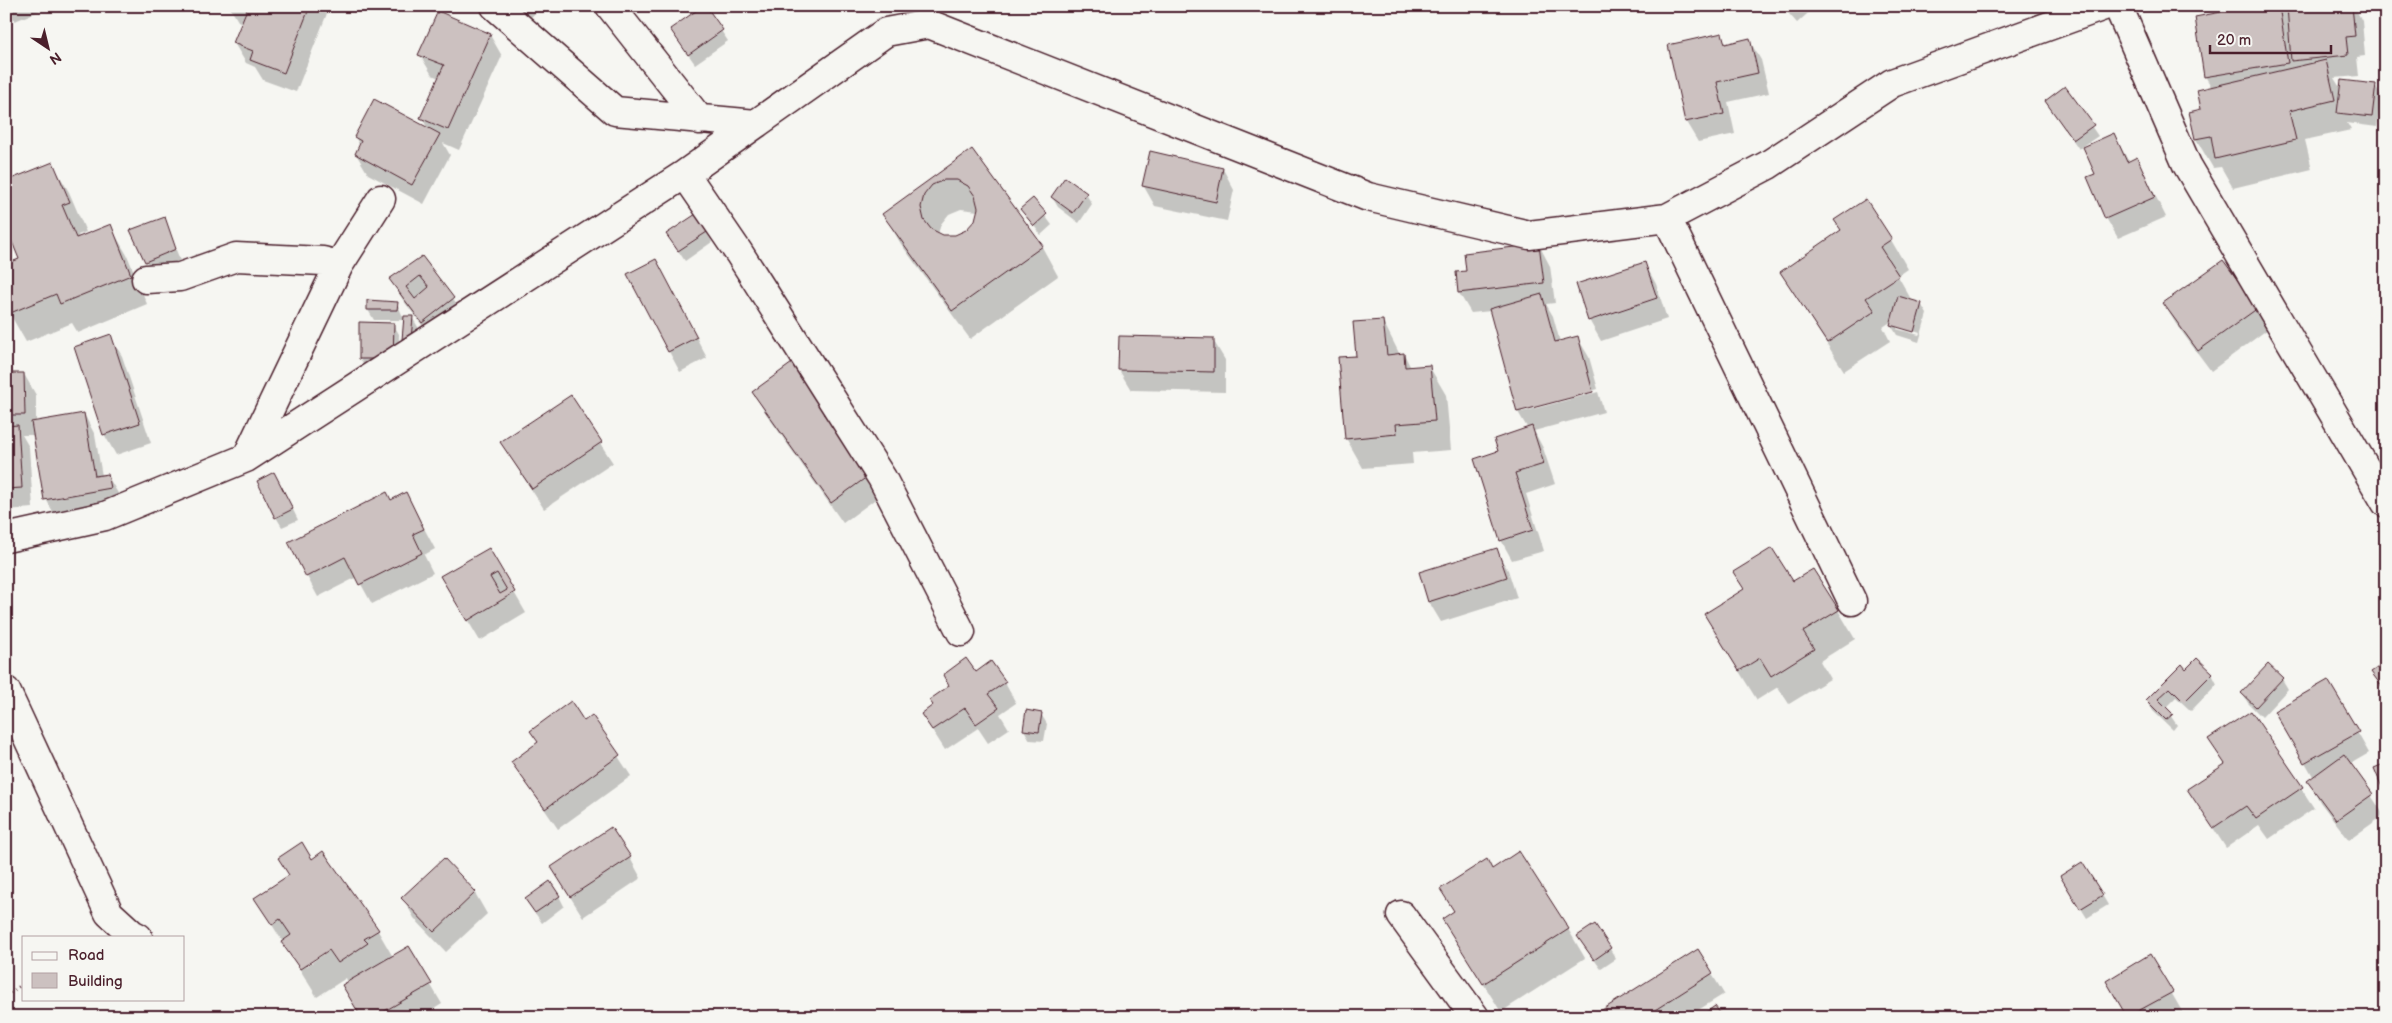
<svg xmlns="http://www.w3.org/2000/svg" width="2392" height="1023" viewBox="0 0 2392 1023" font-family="'Balsamiq Sans',sans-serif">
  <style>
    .shadow { fill: #0003; fill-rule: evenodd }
    .building { fill: #ccc1c0; stroke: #4a1f2b; fill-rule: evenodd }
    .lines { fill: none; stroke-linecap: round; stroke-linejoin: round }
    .minor-casing { stroke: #4a1f2b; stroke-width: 31 }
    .path { stroke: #4a1f2b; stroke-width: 3; stroke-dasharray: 1 4; stroke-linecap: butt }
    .minor { stroke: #f6f6f2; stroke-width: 28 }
  </style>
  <rect width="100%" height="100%" fill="#f6f6f2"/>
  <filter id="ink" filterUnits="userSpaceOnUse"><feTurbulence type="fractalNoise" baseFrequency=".02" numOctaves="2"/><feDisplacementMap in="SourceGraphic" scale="10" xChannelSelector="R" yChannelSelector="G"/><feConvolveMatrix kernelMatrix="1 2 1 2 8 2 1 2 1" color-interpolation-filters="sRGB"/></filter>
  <g filter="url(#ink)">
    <path class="shadow" d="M6 6H51L15 21Z
      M229 6H325L328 11 296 92 263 80 255 67 246 63 234 43 242 23 238 21Z
      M518 6H543L530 18Z
      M1782 6H1816L1797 23Z
      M2234 6H2354L2362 21 2365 56 2357 57 2359 76 2334 78 2341 89 2375 85 2381 95 2377 127 2347 123 2351 130 2305 140 2312 169 2233 188 2221 167 2213 168 2196 139 2190 113 2203 110 2212 88 2205 76 2223 13Z
      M705 7 728 41 695 64 678 40Z
      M1721 34 1727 45 1749 40 1761 60 1769 93 1728 102 1735 134 1698 142 1686 122 1669 46Z
      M490 35 502 56 459 150 443 143 450 155 424 204 368 174 356 154 360 146 355 137 428 129 422 118 439 78 432 75 420 55Z
      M2065 88 2098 136 2079 149 2046 101Z
      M2114 135 2129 162 2137 159 2166 217 2118 238 2106 218Z
      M972 151 1042 247 1058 276 970 339 901 244 884 215ZM961 209 978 211 976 221 967 231 955 237 938 234 941 224 949 214Z
      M52 163 69 192 86 232 78 235 79 238 110 226 127 255 147 304 78 333 72 323 26 342 6 307V266L21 260 11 193 6 182Z
      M1223 169 1234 190 1227 221 1155 206 1143 185Z
      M1065 179 1086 194 1092 204 1079 223 1058 207 1052 197Z
      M1033 200 1052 225 1041 235 1021 209Z
      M164 219 180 260 152 272 132 231Z
      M706 232 712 242 685 261 667 234Z
      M1891 240 1908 269 1898 276 1912 301 1921 304 1927 314 1919 342 1897 335 1891 325 1892 321 1883 327 1890 341 1844 371 1781 272ZM1897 326 1920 333 1919 335 1897 329Z
      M1539 245 1550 266 1555 303 1546 304 1553 316 1560 342 1577 337 1589 357 1598 389 1522 410V412L1598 392 1604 412 1534 431 1543 448 1555 484 1526 494 1544 551 1512 560 1501 540 1499 452 1528 429 1518 412 1491 311 1471 313 1459 293 1457 273 1468 272Z
      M422 257 453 299 465 319 435 342 403 300 391 280Z
      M1645 264 1656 284 1667 319 1601 341 1589 320Z
      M628 275 667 281 707 358 680 372Z
      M397 303 403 317H412L418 327 416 350 405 320H374L368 310Z
      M2164 304 2257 309 2268 329 2211 371 2176 324Z
      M1383 321 1400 355 1404 354 1411 368 1429 366 1446 395 1451 450 1412 453 1413 464 1363 468 1346 438Z
      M393 324 399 334 398 369H366L360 359Z
      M110 336 122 356 151 443 116 455 104 434Z
      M1120 338 1213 340 1225 360V392L1131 390 1119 370Z
      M792 365 881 495 843 523 765 412 753 392Z
      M24 374 36 395V423L84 414 95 435 102 476 107 475 119 495 122 508 57 519 46 499 35 435H22L29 447 33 508 6 510V375Z
      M570 397 613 463 544 509 501 443Z
      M280 483 298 520 282 527 276 517Z
      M406 494 435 549 424 555 433 573 372 604 357 577 318 597 289 543Z
      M489 549 526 613 480 641 442 577Z
      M1496 550 1508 570 1517 598 1441 622 1429 602Z
      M1792 583 1838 610 1855 639 1820 661 1830 679 1789 704 1778 687 1757 700 1722 644Z
      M2268 666 2282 679 2288 689 2262 717 2248 703 2242 693Z
      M2186 671 2212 674 2217 684 2191 711 2176 697 2165 708 2177 725 2173 730 2153 711 2147 701Z
      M975 674 1005 683 1016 703 1000 714 1009 729 988 743 978 728 945 750 922 714Z
      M2328 681 2369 753 2350 764 2384 815 2349 840 2320 802 2309 781 2314 778 2276 711Z
      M2251 712 2314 808 2269 839 2259 825 2226 848 2201 809 2225 765 2210 740Z
      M1041 714 1047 724 1044 741 1030 740 1024 730Z
      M592 717 631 776 558 829 512 762 539 743 532 731 584 722Z
      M630 858 641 878 583 917 564 887Z
      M444 860 475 893 487 914 446 952 414 918 403 898Z
      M1492 870 1568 929 1585 958 1501 1012 1443 919 1455 912Z
      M2067 886 2102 895 2108 905 2087 918Z
      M559 896 564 906 542 923 533 910Z
      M256 899 378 931 393 957 409 948 442 1004 421 1017H362L346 978 317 997ZM333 945 334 947 307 966V963Z
      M1585 947 1610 949 1616 959 1601 969Z
      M1698 951 1724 994 1687 1017H1593Z
      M2150 956 2183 1013 2177 1017H2128L2108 981Z"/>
    <path class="building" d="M239 6H310L284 73 250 60 253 51 233 43 247 9Z
      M703 6H706L723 30 688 55 670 29Z
      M2279 6 2288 63 2204 77 2195 17 2221 12V7L2226 6Z
      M2287 6H2352L2355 36 2346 37 2348 55 2291 61Z
      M438 11 491 34 448 130 420 118 444 65 418 55Z
      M1722 33 1725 44 1750 38 1758 73 1717 82 1724 114 1685 122 1668 45Z
      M2326 60 2335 100 2289 111 2296 140 2215 159 2211 136 2195 139 2189 112 2201 109 2197 90Z
      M2341 80 2376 84 2372 117 2337 113Z
      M2065 86 2094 125 2073 140 2045 101Z
      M374 99 440 134 412 185 355 154 361 141 354 137Z
      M2114 133 2127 162 2137 157 2155 197 2105 219 2087 177 2095 174 2083 147Z
      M972 149 1043 246 952 311 882 214ZM944 180H957L968 186 975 196 978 208 975 220 966 230 955 235H943L931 229 924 220 921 207 924 195 932 185Z
      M1150 151 1223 168 1216 202 1142 186Z
      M53 162 70 202 62 205 76 238 111 224 131 275 60 304 56 294 8 314 6 264 19 259 6 227V194L9 192 6 181Z
      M1065 177 1087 193 1073 213 1051 197Z
      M1033 198 1047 214 1034 226 1020 209Z
      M1866 199 1892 239 1880 247 1899 276 1866 298 1875 311 1827 343 1780 272 1841 230 1834 220Z
      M696 214 707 232 678 251 666 234Z
      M165 217 176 249 145 262 130 230Z
      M1539 244 1544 283 1458 293 1456 272 1466 271 1464 253Z
      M422 256 454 298 422 323 389 279ZM420 276 429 287 415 299 406 287Z
      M656 259 697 337 668 352 627 274Z
      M2223 260 2258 308 2198 351 2163 303Z
      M1645 262 1657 298 1588 321 1576 284Z
      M1542 294 1555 342 1578 336 1593 392 1517 412 1489 309Z
      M1898 296 1922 303 1914 332 1890 325Z
      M367 300 398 302 397 310H367Z
      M404 316H413L411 340H402Z
      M1383 320 1387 355 1404 353 1405 367 1430 365 1435 421 1396 424 1397 434 1345 439 1338 357 1356 356 1353 322Z
      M359 322 394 323 393 359H359Z
      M111 334 140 423 103 435 74 347Z
      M1119 336 1214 338V372L1118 370Z
      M792 363 871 474 831 503 752 392Z
      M6 373H24L25 415H6Z
      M571 395 602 442 532 489 500 442Z
      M84 413 95 476 108 474 111 488 44 500 31 422Z
      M18 425 22 488 6 489V426Z
      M1532 426 1544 464 1515 473 1533 530 1500 541 1474 459 1498 451 1494 439Z
      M274 472 293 509 275 518 257 481Z
      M387 492 391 500 406 492 424 529 413 534 422 553 359 585 345 557 306 577 288 542Z
      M489 548 515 592 467 621 440 576ZM497 573 507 590 500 594 490 577Z
      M1497 548 1507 577 1428 602 1419 572Z
      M1772 548 1793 581 1813 569 1839 610 1803 632 1814 649 1771 676 1760 658 1739 671 1704 614 1744 589 1733 572Z
      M966 658 976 672 991 661 1006 682 988 694 999 708 976 724 965 708 932 730 921 714 933 705 929 700 949 686 943 675Z
      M2197 658 2213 673 2184 702 2170 688 2158 699 2173 714 2166 720 2146 700 2182 664 2186 669Z
      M2386 662V692L2371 672Z
      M2268 664 2283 678 2256 707 2241 693Z
      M2328 680 2359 732 2304 763 2274 711Z
      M571 701 584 721 592 715 620 755 545 809 511 762 538 742 530 731Z
      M1026 710 1042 713 1039 732 1023 730Z
      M2251 711 2303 787 2256 819 2246 806 2213 828 2187 789 2225 764 2208 739Z
      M2344 754 2373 794 2336 820 2307 781Z
      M2386 763V797L2374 768Z
      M611 827 631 857 570 897 551 867Z
      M302 842 312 859 323 851 379 930 364 939 368 943 338 963 329 950 300 969 281 942 291 935 280 919 272 925 254 898 289 875 278 858Z
      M1519 851 1569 929 1483 984 1442 919 1454 911 1440 889 1487 859 1492 869Z
      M444 858 476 892 434 932 401 898Z
      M2082 862 2103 895 2080 909 2060 876Z
      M550 881 560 896 535 913 525 899Z
      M1595 924 1611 948 1594 960 1577 936Z
      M409 946 432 984 374 1017H361L342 985Z
      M1698 949 1713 973 1644 1017H1591Z
      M2150 954 2173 992 2127 1017 2106 981Z
      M1715 1006 1723 1017H1699Z"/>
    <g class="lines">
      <defs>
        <path id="minor" d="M495 6 615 111 756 124
          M610 6 700 120
          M2118 6 2187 165 2386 503
          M685 174 739 253 882 478 961 632
          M1667 218 1852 601
          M146 279 180 277 236 257 323 261 339 265
          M247 457 339 265 381 199
          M6 538 105 516 246 458 685 174 886 32 929 24 1368 197 1529 235 1667 218 1768 165 1892 83 2104 6
          M6 691 109 913 132 934 138 937
          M1401 915 1475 1017"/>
      </defs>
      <use href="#minor" class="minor-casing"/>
      <path class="path" d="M6 996 24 983"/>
      <use href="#minor" class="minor"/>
    </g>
  </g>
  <rect width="2392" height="1023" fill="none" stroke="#f6f6f2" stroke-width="25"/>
  <rect x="12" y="12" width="2367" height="998" fill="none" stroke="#4a1f2b" stroke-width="2" filter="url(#ink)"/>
  <rect x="22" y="936" width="162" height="65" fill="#f6f6f2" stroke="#b1a0a2"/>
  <rect x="32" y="952" width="25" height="8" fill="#f6f6f2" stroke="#b1a0a2"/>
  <text x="68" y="960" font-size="15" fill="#4a1f2b">Road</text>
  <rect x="32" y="973" width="25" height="15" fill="#ccc1c0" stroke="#b1a0a2"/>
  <text x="68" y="986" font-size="15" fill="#4a1f2b">Building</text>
  <g transform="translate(48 48) rotate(145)" stroke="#f6f6f2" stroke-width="4" paint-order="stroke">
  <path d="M0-4L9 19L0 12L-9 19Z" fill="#4a1f2b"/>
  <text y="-8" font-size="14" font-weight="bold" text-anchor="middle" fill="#4a1f2b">N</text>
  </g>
  <path d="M2210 45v8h121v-8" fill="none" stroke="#4a1f2b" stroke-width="2.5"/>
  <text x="2217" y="45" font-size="15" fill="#4a1f2b" stroke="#f6f6f2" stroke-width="4" paint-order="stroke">20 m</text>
</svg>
